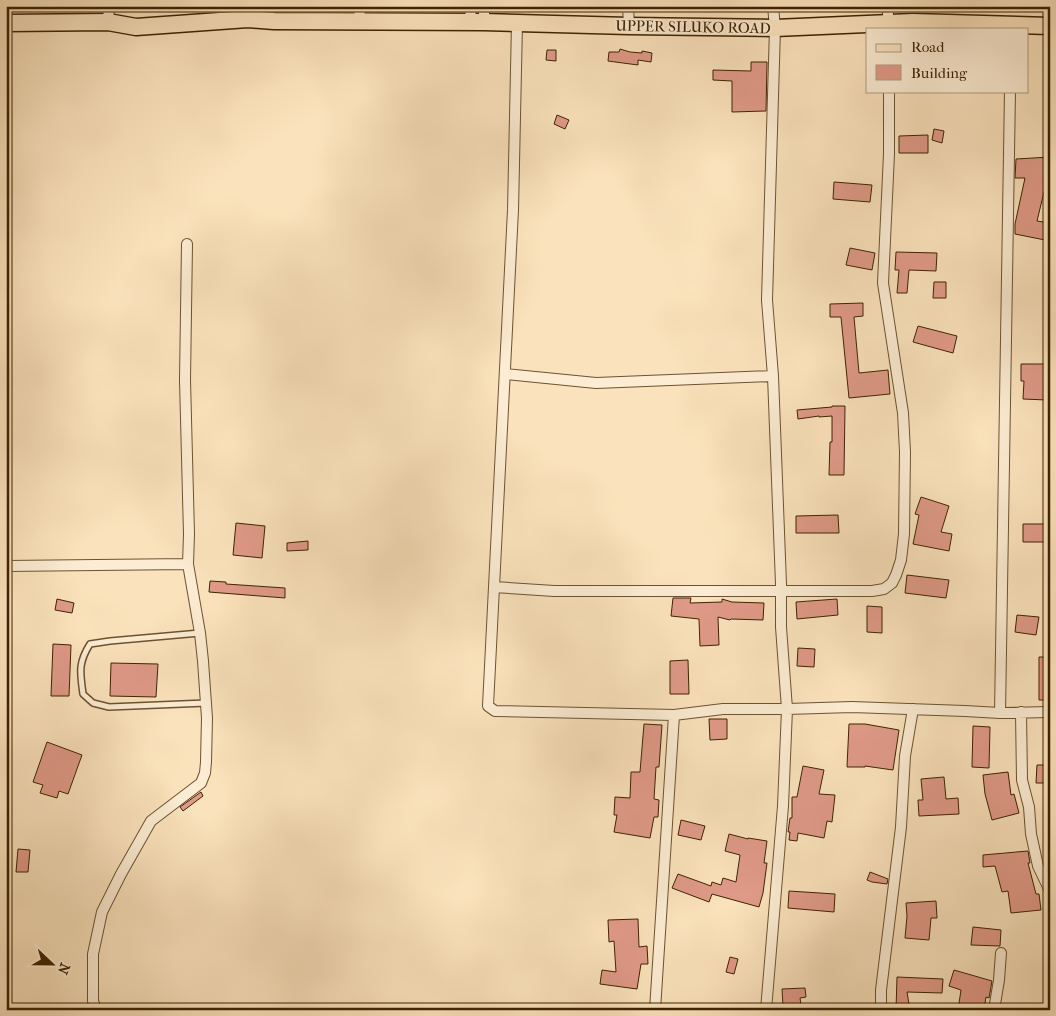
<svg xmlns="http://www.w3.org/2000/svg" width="1056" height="1016" viewBox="0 0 1056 1016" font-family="'IM FELL French Canon',serif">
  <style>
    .building { fill: #e09a89; stroke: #3d2203 }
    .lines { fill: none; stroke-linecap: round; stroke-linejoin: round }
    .lane-casing { stroke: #6c5231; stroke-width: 8 }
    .street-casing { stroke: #6c5231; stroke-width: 12 }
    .primary-casing { stroke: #3d2203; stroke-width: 19 }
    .lane { stroke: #fcecd3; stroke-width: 5 }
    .street { stroke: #fcecd3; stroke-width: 10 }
    .primary { stroke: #fae2bc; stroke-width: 16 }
    .labels { text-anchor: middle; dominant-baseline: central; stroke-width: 4; stroke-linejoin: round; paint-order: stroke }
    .street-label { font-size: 15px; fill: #3d2203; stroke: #fcecd3 }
  </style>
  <rect width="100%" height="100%" fill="#fae2bc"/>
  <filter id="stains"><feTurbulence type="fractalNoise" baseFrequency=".004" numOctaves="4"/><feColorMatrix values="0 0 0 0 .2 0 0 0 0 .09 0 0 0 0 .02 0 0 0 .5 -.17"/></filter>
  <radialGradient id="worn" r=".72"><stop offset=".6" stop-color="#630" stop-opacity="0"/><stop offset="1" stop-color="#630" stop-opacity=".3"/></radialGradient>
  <path class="building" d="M620 49 630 52 642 53V51L652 53 651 62 638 60V65L608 61 609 52H619Z
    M547 50H556V61L546 60Z
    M751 62H767L766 111 732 112V81L713 80V70L751 71Z
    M557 115 569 120 565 129 554 124Z
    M934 129 944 131 942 143 932 140Z
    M928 135V153H899V136Z
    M1050 157V192H1044L1037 221 1050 223V241L1015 234V224L1025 178H1015L1016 159Z
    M834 182 872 185 870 202 833 199Z
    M850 248 875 253 872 270 846 265Z
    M896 252 937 253 936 271 909 270 907 293H897L899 270H895Z
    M934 282H946V298H933Z
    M863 303V316L854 317 859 373 888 370 890 394 849 398 841 317H830V304Z
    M918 326 957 336 953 353 913 342Z
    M1021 364H1050V382L1048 381 1047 400 1023 399 1024 381H1021Z
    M832 406H845L844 475H829L830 442H832V416L819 417V416L798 419 797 410 832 407Z
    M921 497 949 506 941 532 952 534 949 551 913 544 919 515 915 514Z
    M838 515 839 533H796V516Z
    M236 523 265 526 262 558 233 555Z
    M1023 524H1050V542H1023Z
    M308 541V550L287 551V543Z
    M907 575 949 580 946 598 905 593Z
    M210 581 226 582V584L285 588V598L209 592Z
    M673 598H691L690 603 722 602V599L732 602 764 603 763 620 731 619 730 620 718 617 719 645 700 646 699 619 671 616Z
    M57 599 74 603 72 613 55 610Z
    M837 599 838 615 797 619 796 602Z
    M867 606 882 607V633L867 632Z
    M1017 615 1039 617 1036 635 1015 632Z
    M53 644 71 645 69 696H51Z
    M798 648 815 649 814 667 797 666Z
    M1039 657H1050V700H1039Z
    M688 660 689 694H670V661Z
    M111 663 158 664 156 697 110 696Z
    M709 719H727V739L710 740Z
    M644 724 662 725 659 767H656L654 799 659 800 658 817H654L650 838 614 832 617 815H614L615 797 630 798 631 772H640Z
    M849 724H865L899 730 893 770 865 766V767H847Z
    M973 726 990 727 989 768 972 767Z
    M47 742 82 755 68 794 59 791 57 798 40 793 43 785 33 782Z
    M1037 765H1050V783H1036Z
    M803 766 824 770 819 794 835 795 832 822 827 821 824 838 798 833 797 841 789 840 790 832H788L790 818H792V797H797Z
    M1008 772 1011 795 1014 794 1019 813 992 820 985 794 983 775Z
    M944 777 946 799 958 798 959 814 919 816 918 800H923L921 779Z
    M201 792 203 796 183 811 180 807Z
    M681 820 705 826 701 840 678 835Z
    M729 834 748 839V838L767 841 764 863H767L763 893 759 907 712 894 709 902 672 888 678 874 711 886 712 882 721 885 723 878 736 882 740 855 725 851Z
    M18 849 30 850 28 872H16Z
    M1028 851 1030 863H1028L1036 894H1039L1041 910 1011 913 1008 891 1002 892 995 866 983 867V855Z
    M870 872 888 879 887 884 872 882 867 880Z
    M789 891 835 894 834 912 788 908Z
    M936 901 937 918H931L929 940 905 938 907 916 906 903Z
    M638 919 639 947 647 946 648 964H641L637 989 600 984 602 970 616 972 614 941 609 942 608 920Z
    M973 927 1001 930 1000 946 971 945Z
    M730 957 738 959 734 974 726 972Z
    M954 970 992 981 989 998 986 997 984 1010H958L961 990 949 986Z
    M897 977 943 979 942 993 907 992 910 1010H896Z
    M805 988 806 997 800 998 801 1005 783 1006 782 989Z"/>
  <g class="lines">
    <defs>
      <path id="lane" d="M200 633 110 641 90 644C78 663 80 672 83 694L93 703 109 707 206 703"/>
      <path id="street" d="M628 6 629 26
        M888 6V28
        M359 21 360 6
        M108 22 109 6
        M470 22 471 6
        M484 22V6
        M517 23 513 210 488 706 495 711 674 715 723 709H787L852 707 965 711 1000 713 1050 712
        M505 374 596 383 773 376
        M6 566 188 564
        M494 587 554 591H872L884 589 892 583 896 575 901 560 904 534 905 452 903 413 883 283 889 154V91
        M1021 712 1022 780 1029 807 1031 834 1038 866 1050 891
        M1000 713 1010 91
        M96 1010 93 1001V954L102 912 121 874 151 821 201 783 205 773 206 762 207 718 203 661 200 633 188 564 189 534 185 380 187 244
        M655 1010 674 715
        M766 1010 783 806 787 709 781 627V584L773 376 767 300 775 28 773 6
        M881 1010V990L901 827 905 756 913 709
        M994 1010 999 980 1001 953"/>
      <path id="primary" d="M6 23 108 22 136 27 248 19 274 21 484 22 629 26 775 28 913 22 1050 26"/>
    </defs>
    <use href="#lane" class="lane-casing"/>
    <use href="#street" class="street-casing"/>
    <use href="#primary" class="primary-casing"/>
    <use href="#lane" class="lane"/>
    <use href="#street" class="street"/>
    <use href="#primary" class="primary"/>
  </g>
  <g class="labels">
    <g class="street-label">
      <text transform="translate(693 27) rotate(1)">UPPER SILUKO ROAD</text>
    </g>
  </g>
  <rect width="1056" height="1016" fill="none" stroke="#fae2bc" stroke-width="25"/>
  <rect x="8" y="8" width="1041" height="1001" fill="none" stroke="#3d2203" stroke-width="2.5"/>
  <rect x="12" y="12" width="1031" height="991" fill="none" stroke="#3d2203"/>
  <rect x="866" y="28" width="162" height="65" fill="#fcecd3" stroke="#b09b80"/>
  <rect x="876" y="44" width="25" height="8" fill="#fae2bc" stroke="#b09b80"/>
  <text x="911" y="52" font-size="15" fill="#3d2203">Road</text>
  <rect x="876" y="65" width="25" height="15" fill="#e09a89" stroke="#b09b80"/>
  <text x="911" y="78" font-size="15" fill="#3d2203">Building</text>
  <g transform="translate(52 964) rotate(112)" stroke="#fcecd3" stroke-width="4" paint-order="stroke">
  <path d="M0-4L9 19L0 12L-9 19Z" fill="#3d2203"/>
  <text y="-8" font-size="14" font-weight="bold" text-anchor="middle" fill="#3d2203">N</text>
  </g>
  <rect width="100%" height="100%" filter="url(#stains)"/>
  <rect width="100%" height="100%" fill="url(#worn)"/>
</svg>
